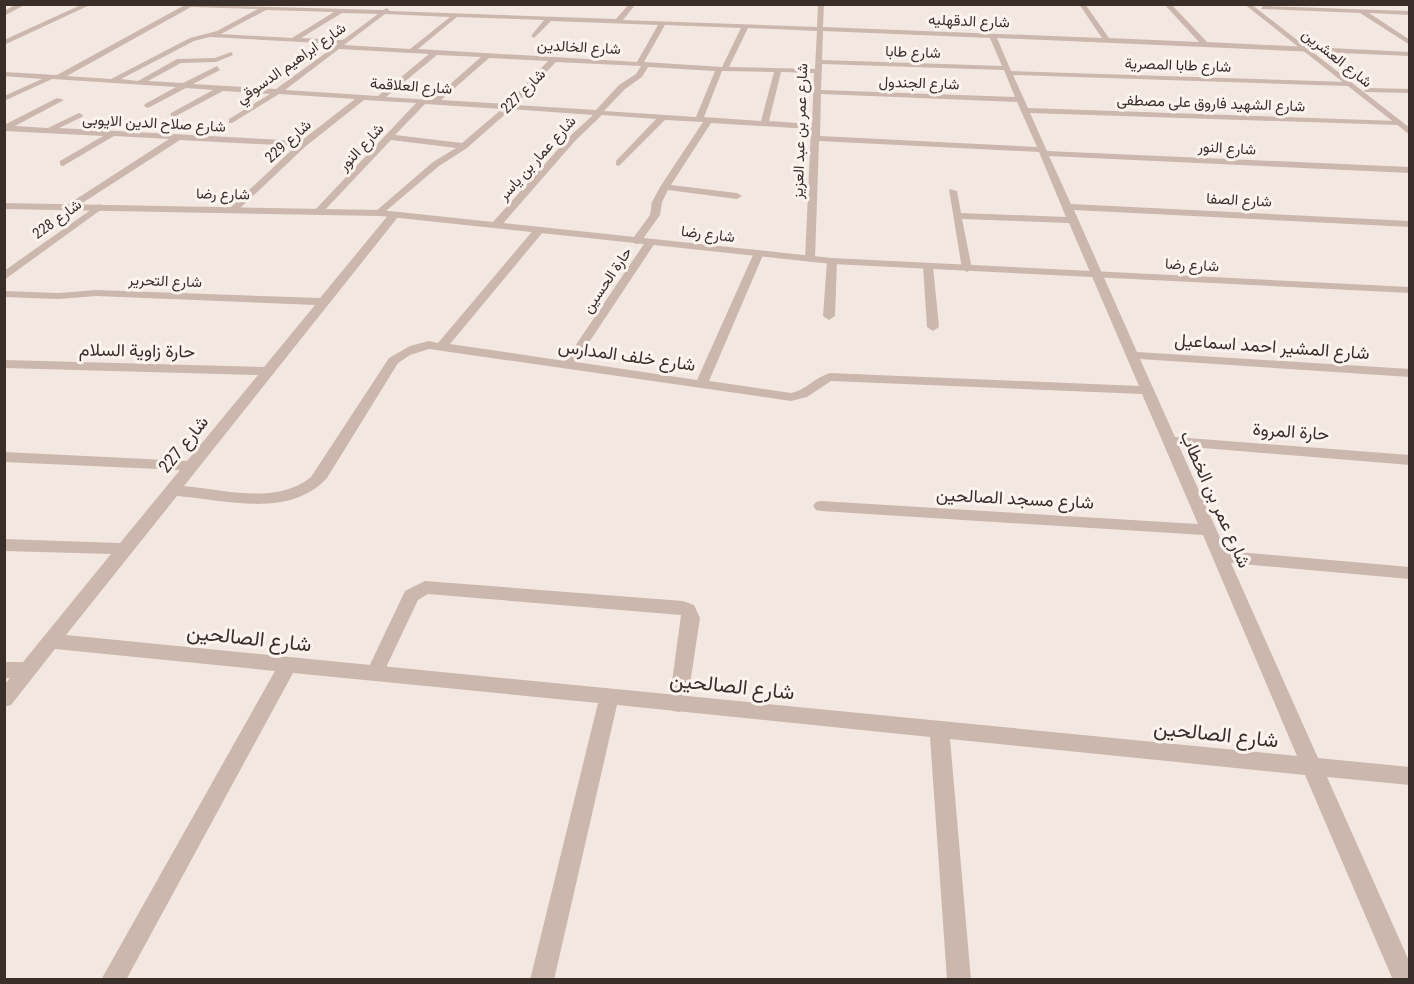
<svg xmlns="http://www.w3.org/2000/svg" width="1414" height="984" viewBox="0 0 1414 984" font-family="'Roboto Condensed',Vazirmatn,sans-serif">
  <style>
    .lines { fill: none; stroke-linecap: round; stroke-linejoin: round }
    .service { fill: #cbb7ad; fill-rule: evenodd }
    .minor { fill: #cbb7ad; fill-rule: evenodd }
    .tertiary { fill: #cbb7ad; fill-rule: evenodd }
    .labels { text-anchor: middle; dominant-baseline: central; stroke-width: 6; stroke-linejoin: round; paint-order: stroke }
    .far-street-label { font-size: 15px; fill: #3a2e2b; stroke: #faf3ee }
    .street-label { font-size: 18px; fill: #3a2e2b; stroke: #faf3ee }
    .near-street-label { font-size: 21px; fill: #3a2e2b; stroke: #faf3ee }
  </style>
  <rect width="100%" height="100%" fill="#f3e8e1"/>
  <g class="lines">
    <path class="service" d="M425 581 683 601 694 605 700 618 687 704 685 710 678 712 671 710 669 704 681 615 428 594 418 600 381 678 375 681 369 678 366 673 405 591Z"/>
    <path class="minor" d="M17 4H26L4 16V11Z
      M83 4H92L4 45V40Z
      M164 4 383 10 387 8 390 11 616 19 629 4H636L623 20 817 27 818 4H824L823 27 1102 38 1079 4H1085L1109 38 1199 42 1164 4H1171L1207 42 1410 52V56L997 38 1011 71 1348 82 1352 84 1348 86 1013 75 1028 108 1397 121 1401 123 1397 125 1030 113 1047 151 1410 167V173L1049 156 1071 204 1410 221V227L1074 210 1137 352 1410 369V377L1140 359 1175 437 1410 455V465L1179 446 1226 551 1410 567V579L1231 563 1318 758 1410 767V785L1327 777 1410 963V980H1393L1305 775 950 739 971 980H947L930 737 617 705 554 980H530L598 703 293 673 126 980H101L275 671 55 649 11 705 4 707V685L10 678H4V662H23L111 554 4 551V539L120 543 180 470 4 462V452L187 461 258 375 4 368V360L264 367 315 305 96 296 59 299 4 297V291L59 293 96 290 320 298 390 213H398V217L184 486C225 490 277 505 311 477L389 358 410 346 429 341 438 343 535 228H543V232L450 344 565 361 646 241 650 240 655 243 576 362 697 380 753 255 758 252 763 255 709 381 791 393C806 390 815 377 830 373L1139 386 1069 223 962 219 972 269 967 272 962 269 949 189 957 191 961 213 1066 217 1039 152 819 141 815 259 810 262 805 259 811 129 711 123 671 185 737 193 742 196 737 199 668 190 662 202 660 215 640 243 636 244 631 241 650 215 652 202 660 187 703 122 665 120 619 166 616 165V161L656 119 602 115 575 141 500 227H492V223L569 137 593 115 511 109 467 148 439 166 380 216 375 213 376 211 433 162 456 148 391 140 322 213 314 211 416 103 364 100 306 146 237 211 229 209 296 146 180 140 73 209H67V205L169 139 114 136 63 166 60 165V161L103 136 4 131V125L57 98 64 100 15 126 48 128 79 113 83 115 82 117 59 128 301 141 355 99 279 94 232 123H229V119L270 94 223 91 174 117 170 115 171 113 213 90 186 88 148 108 144 106 145 104 176 87 52 79 4 101V96L42 79 4 76V72L57 75 183 6ZM191 7 258 9 217 31 190 38 111 79 67 76ZM266 10 334 12 292 38 221 34ZM342 13 378 14 343 40 301 38ZM385 14 450 17 410 49 344 45ZM457 17 544 20 531 36 534 38 551 21 658 25 637 62 418 49ZM665 25 741 28 722 67 644 62ZM748 28 817 31 815 69 729 67ZM823 31 990 38 1002 66 822 60ZM210 37 338 44 276 89 193 84 220 70 217 66 183 83 148 81 181 63 216 62 233 55 231 52 215 58 177 59 138 81 121 79 194 41ZM339 49 429 54 378 96 285 90ZM437 55 481 57 432 100 386 97ZM489 58 548 61 507 104 441 100ZM556 62 641 66 636 74 619 85 596 110 515 105ZM822 64 1004 70 1015 97 821 90ZM648 67 715 71 696 117 604 111 625 89 642 77ZM722 71 774 72 761 121 704 117ZM781 72 814 73 812 124 769 121ZM821 94 1017 102 1037 147 820 136ZM425 104 502 109 462 143 395 135ZM429 349 791 401 807 397 831 381 1142 394 1198 524 821 501 816 502 813 506 816 510 821 511 1203 535 1297 756 66 635 177 496C226 500 289 519 327 478L398 363 410 355Z
      M1263 6 1410 11V15L1369 13 1410 40V45L1360 13 1261 9Z
      M1368 88 1410 89V93L1365 92 1364 90Z
      M99 204 102 205V209L4 280V271Z
      M832 258 837 261 835 316 829 320 823 316 827 261Z
      M928 263 933 266 939 327 933 331 927 327 923 266Z"/>
    <path class="tertiary" d="M1244 4H1251L1410 128V135Z
      M4 203 380 210 832 258 1410 287V293L832 264 380 216 4 209Z"/>
  </g>
  <g class="labels">
    <g class="far-street-label">
      <text transform="translate(969 21) rotate(2)">شارع الدقهليه</text>
      <text transform="translate(579 47) rotate(3)">شارع الخالدين</text>
      <text transform="translate(913 52) rotate(2)">شارع طابا</text>
      <text transform="translate(1337 58) rotate(38)">شارع العشرين</text>
      <text transform="translate(291 63) rotate(-35)">شارع ابراهيم الدسوقي</text>
      <text transform="translate(1178 65) rotate(2)">شارع طابا المصرية</text>
      <text transform="translate(919 83) rotate(2)">شارع الجندول</text>
      <text transform="translate(411 86) rotate(4)">شارع العلاقمة</text>
      <text transform="translate(523 91) rotate(-45)">شارع 227</text>
      <text transform="translate(1211 103) rotate(2)">شارع الشهيد فاروق على مصطفى</text>
      <text transform="translate(154 123) rotate(3)">شارع صلاح الدين الايوبى</text>
      <text transform="translate(800 131) rotate(-88)">شارع عمر بن عبد العزيز</text>
      <text transform="translate(288 141) rotate(-42)">شارع 229</text>
      <text transform="translate(361 147) rotate(-47)">شارع النور</text>
      <text transform="translate(1227 148) rotate(3)">شارع النور</text>
      <text transform="translate(537 158) rotate(-48)">شارع عمار بن ياسر</text>
      <text transform="translate(223 194) rotate(1)">شارع رضا</text>
      <text transform="translate(1239 200) rotate(3)">شارع الصفا</text>
      <text transform="translate(57 219) rotate(-36)">شارع 228</text>
      <text transform="translate(708 234) rotate(7)">شارع رضا</text>
      <text transform="translate(1192 265) rotate(3)">شارع رضا</text>
      <text transform="translate(607 280) rotate(-56)">حارة الحسين</text>
      <text transform="translate(165 281) rotate(2)">شارع التحرير</text>
    </g>
    <g class="street-label">
      <text transform="translate(1272 346) rotate(4)">شارع المشير احمد اسماعيل</text>
      <text transform="translate(137 350) rotate(1)">حارة زاوية السلام</text>
      <text transform="translate(627 355) rotate(8)">شارع خلف المدارس</text>
      <text transform="translate(1291 431) rotate(4)">حارة المروة</text>
      <text transform="translate(183 444) rotate(-51)">شارع 227</text>
      <text transform="translate(1015 498) rotate(3)">شارع مسجد الصالحين</text>
      <text transform="translate(1216 499) rotate(66)">شارع عمر بن الخطاب</text>
    </g>
    <g class="near-street-label">
      <text transform="translate(249 638) rotate(6)">شارع الصالحين</text>
      <text transform="translate(732 686) rotate(6)">شارع الصالحين</text>
      <text transform="translate(1216 734) rotate(6)">شارع الصالحين</text>
    </g>
  </g>
  <rect width="1414" height="984" fill="none" stroke="#3a2e2b" stroke-width="12"/>
</svg>
